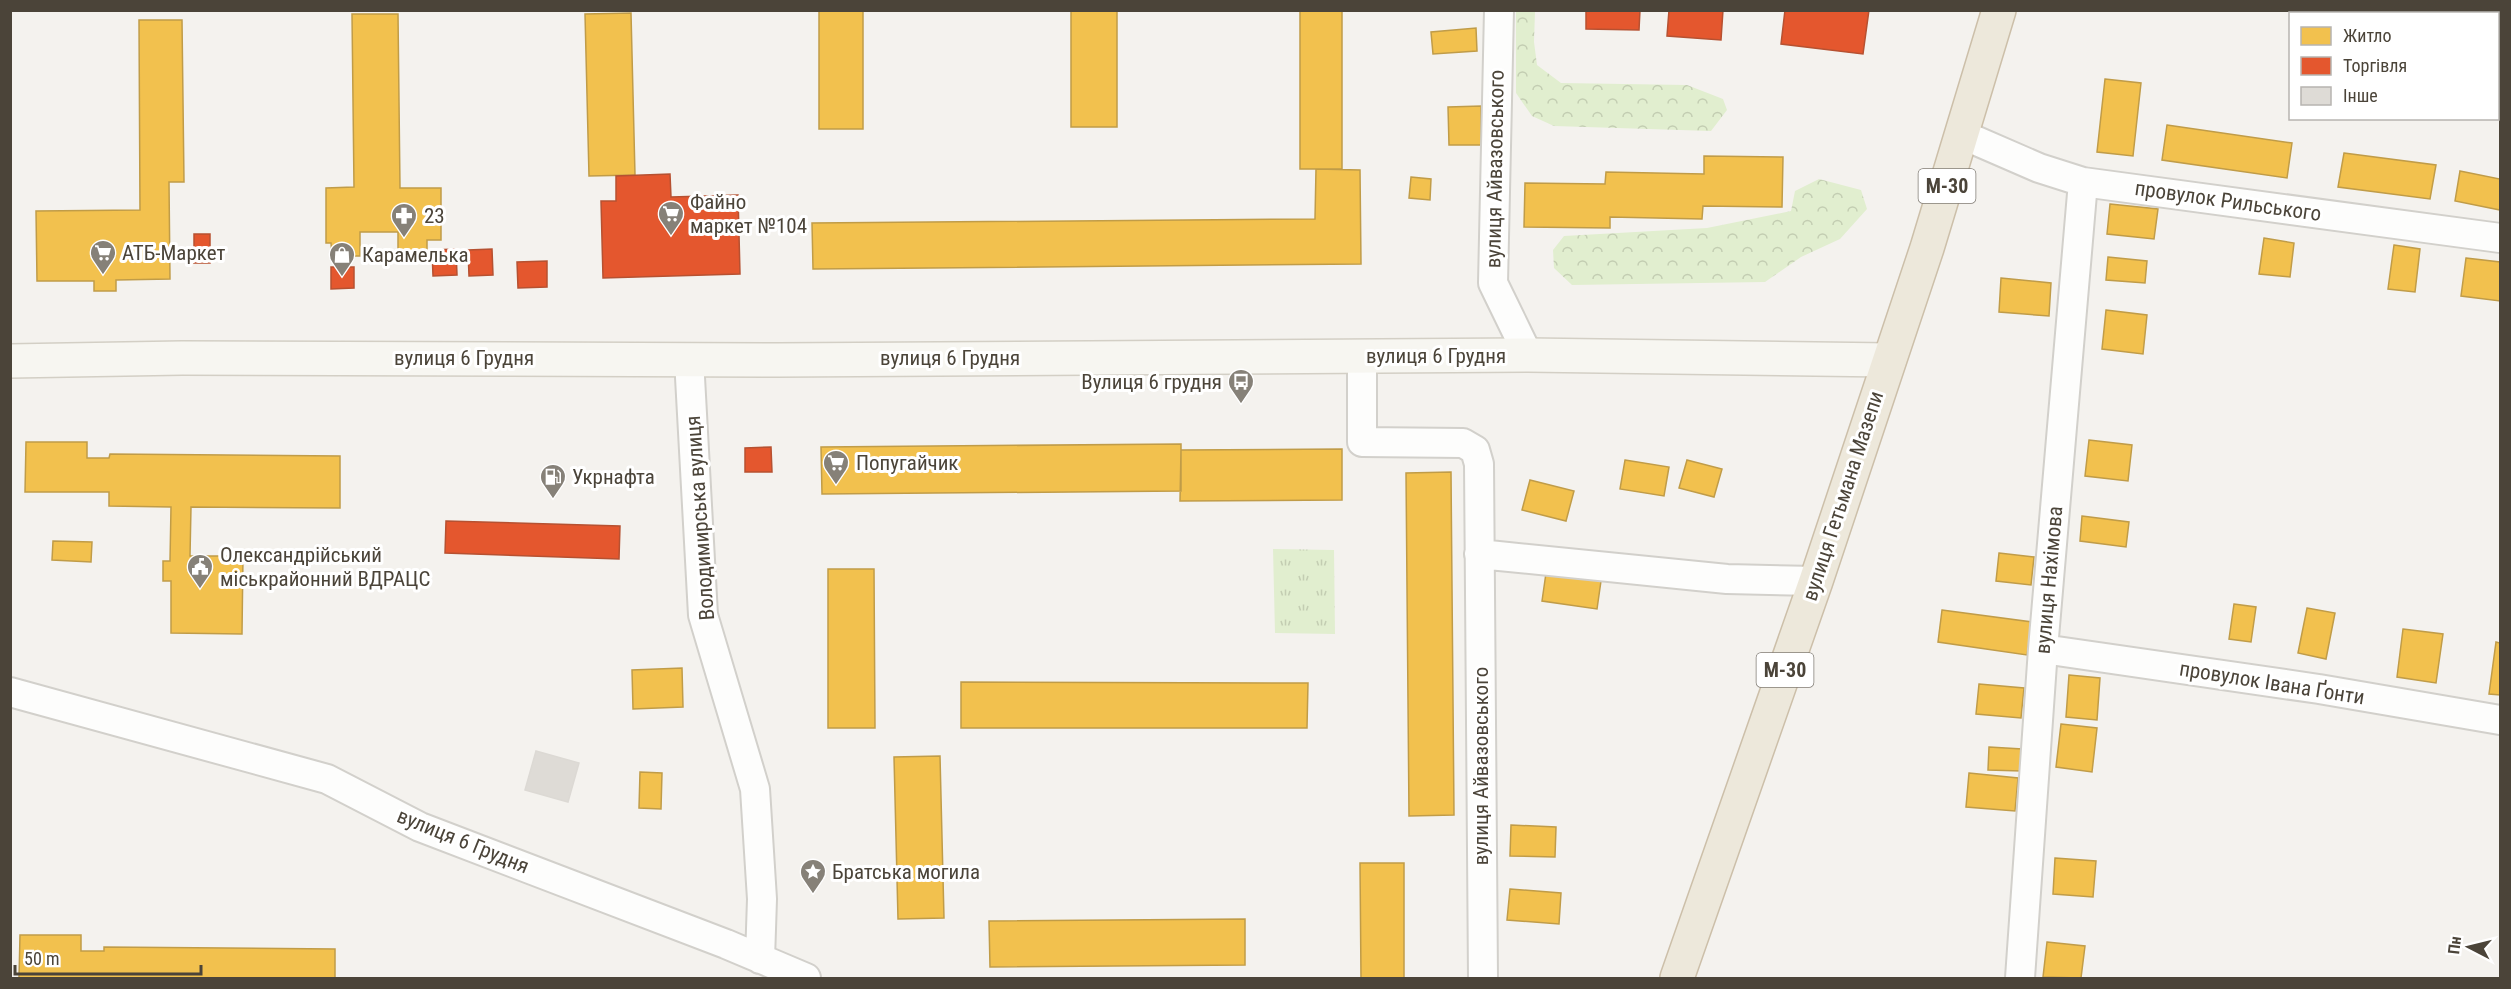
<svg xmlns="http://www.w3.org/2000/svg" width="2511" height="989" viewBox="0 0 2511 989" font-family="'Roboto Condensed',sans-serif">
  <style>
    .forest { fill: url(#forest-crowns) }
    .park { fill: url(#park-tufts) }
    .homes { fill: #f2c14e; stroke: #c09c48; stroke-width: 1.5 }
    .shops { fill: #e4572e; stroke: #b65131; stroke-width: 1.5 }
    .building { fill: #dedbd6; stroke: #dcd9d4; stroke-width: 1.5 }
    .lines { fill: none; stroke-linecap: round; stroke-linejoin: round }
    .street-casing { stroke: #d2d0cb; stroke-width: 32 }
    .secondary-casing { stroke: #d3cfc5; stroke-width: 36 }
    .highway-casing { stroke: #ccbfa9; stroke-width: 36 }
    .street { stroke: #fdfdfc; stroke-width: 28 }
    .secondary { stroke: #f7f6f1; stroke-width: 33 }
    .highway { stroke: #ede8db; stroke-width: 33 }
    .labels { text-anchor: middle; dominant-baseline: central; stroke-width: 6; stroke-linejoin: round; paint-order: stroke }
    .shield { fill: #fff; stroke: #817c74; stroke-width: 1.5 }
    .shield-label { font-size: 20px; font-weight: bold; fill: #4b4439 }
    .street-label { font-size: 21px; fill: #4b4439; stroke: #fff }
    .poi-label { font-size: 21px; fill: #4b4439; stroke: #fff; text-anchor: start }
  </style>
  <defs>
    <pattern id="forest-crowns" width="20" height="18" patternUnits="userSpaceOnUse" patternTransform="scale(1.5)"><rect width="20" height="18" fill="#e1eecf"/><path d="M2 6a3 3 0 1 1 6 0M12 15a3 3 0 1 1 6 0" fill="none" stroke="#c3cdb2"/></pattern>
    <pattern id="park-tufts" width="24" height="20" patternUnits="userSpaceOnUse" patternTransform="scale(1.5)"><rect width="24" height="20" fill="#e1eecf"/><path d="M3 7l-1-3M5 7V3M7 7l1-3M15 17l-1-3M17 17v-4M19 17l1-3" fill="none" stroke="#c3cdb2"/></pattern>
  </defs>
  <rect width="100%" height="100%" fill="#f4f2ee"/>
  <path class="forest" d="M1516 11H1535L1534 42 1537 65 1561 83 1687 85 1723 99 1727 110 1711 131 1554 126 1532 116 1516 93Z
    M1819 179 1861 190 1867 209 1840 239 1801 257 1765 282 1572 285 1554 268 1553 250 1564 236 1707 228 1791 211 1795 191Z"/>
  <path class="park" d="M1273 549 1334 550 1335 634 1275 633Z"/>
  <path class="homes" d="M819 10H863V129H819Z
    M1071 10H1117V127H1071Z
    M1300 10H1342V169H1300Z
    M631 13 635 175 589 176 585 14Z
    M352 14H398L400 188H441V240H427V254H398V232H360V256H332L331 243H326V188L354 187Z
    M139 20H182L184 182H169L170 279 116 280V291H94V281H37L36 211 140 210Z
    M1476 28 1477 51 1433 54 1431 32Z
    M2105 79 2141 83 2133 156 2097 152Z
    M1481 106V145H1449L1448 107Z
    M2167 125 2292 143 2287 178 2162 160Z
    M2344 153 2436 165 2430 199 2338 187Z
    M1704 156 1783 157 1782 207 1703 206 1702 219 1610 217V228L1524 227 1525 183 1605 184 1606 172 1704 174Z
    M1316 169 1360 170 1361 264 813 269 812 223 1315 219Z
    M2460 171 2500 179V210L2455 201Z
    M1411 177 1431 179 1430 200 1409 198Z
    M2110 204 2158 209 2154 239 2107 234Z
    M2264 238 2294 243 2290 277 2259 274Z
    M2394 245 2420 249 2415 292 2388 289Z
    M2108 257 2147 261 2145 283 2106 280Z
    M2466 258 2500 262V301L2461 296Z
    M2001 278 2051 283 2049 316 1999 312Z
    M2106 310 2147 315 2143 354 2102 349Z
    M2089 440 2132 445 2128 481 2085 476Z
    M26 442H87V458H109L110 454 340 456V508L191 507 190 556H243L242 634 171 633V581H163V561H170L171 507 109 506V492H25Z
    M1181 444V491L822 494 821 447Z
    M1342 449V500L1180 501 1181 450Z
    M1625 460 1669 467 1664 496 1620 489Z
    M1687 460 1722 469 1714 497 1679 488Z
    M1451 472 1454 815 1409 816 1406 473Z
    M1530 480 1574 491 1566 521 1522 510Z
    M2082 516 2129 522 2126 547 2080 541Z
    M53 541 92 542 91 562 52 560Z
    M1999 553 2034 557 2031 585 1996 581Z
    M828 569H874L875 728H828Z
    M1546 573 1601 581 1597 609 1542 601Z
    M2234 604 2256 607 2251 642 2229 639Z
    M2307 608 2335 613 2326 659 2298 653Z
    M1942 610 2032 622 2027 655 1938 642Z
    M2403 629 2443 634 2436 683 2397 677Z
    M2496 642 2500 643V695L2489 694Z
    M682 668 683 707 633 709 632 670Z
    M2069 675 2100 678 2097 720 2066 717Z
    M961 682 1308 683 1307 728H961Z
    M1979 684 2024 688 2021 718 1976 714Z
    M2061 724 2097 728 2092 772 2056 767Z
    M1989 747 2022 749 2021 771 1988 770Z
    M940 756 944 918 898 919 894 757Z
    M640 772 662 773 661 809 639 808Z
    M1969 773 2018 778 2015 811 1966 807Z
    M1511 825 1556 827 1555 857 1510 856Z
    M2055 858 2096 861 2093 897 2053 894Z
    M1360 863H1404V978H1361Z
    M1510 889 1561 893 1559 924 1507 920Z
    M1245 919V965L990 967 989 921Z
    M20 935H81V951H104V947L335 949V978H19Z
    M2047 942 2085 946 2081 978 2043 977Z"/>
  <path class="shops" d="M1586 10H1640L1639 30 1586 29Z
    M1669 10H1723L1721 40 1667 36Z
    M1785 10H1869L1863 54 1781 44Z
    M670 174 671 197 738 195 740 274 603 278 601 201H616V176Z
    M194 234H210V263H194Z
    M456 249 457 275 433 276 432 250Z
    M492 249 493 275 469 276 468 250Z
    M547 261V287L518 288 517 262Z
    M331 267H354V288L331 289Z
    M771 447 772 472H745V448Z
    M446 521 620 526 619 559 445 553Z"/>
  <path class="building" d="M536 751 579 763 568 802 525 790Z"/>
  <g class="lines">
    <defs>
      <path id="street" d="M1499 10 1493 283 1528 355
        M1963 135 2039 168 2083 182 2500 238
        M1362 356V442L1463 443 1475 450 1479 464 1483 978
        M689 359 703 615 755 789 762 899 760 959
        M1479 554 1727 579 1816 581
        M2043 649 2319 689 2500 720
        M10 692 327 779 420 827 726 944 806 978
        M2020 978 2043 649 2083 182"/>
      <path id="secondary" d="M10 361 182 358 778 360 1528 355 1889 360"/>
      <path id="highway" d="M1677 978 1816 581 1927 248 1999 10"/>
    </defs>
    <use href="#street" class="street-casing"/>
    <use href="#secondary" class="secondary-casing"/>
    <use href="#highway" class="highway-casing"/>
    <use href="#street" class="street"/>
    <use href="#secondary" class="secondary"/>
    <use href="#highway" class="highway"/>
  </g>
  <defs>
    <symbol id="supermarket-pin" viewBox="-11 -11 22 30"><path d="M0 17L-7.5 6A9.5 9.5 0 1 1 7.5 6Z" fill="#868178" stroke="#fff"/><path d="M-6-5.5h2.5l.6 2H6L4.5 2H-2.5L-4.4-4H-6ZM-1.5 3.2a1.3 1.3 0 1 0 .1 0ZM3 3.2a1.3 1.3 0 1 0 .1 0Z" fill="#fff"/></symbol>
    <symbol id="pharmacy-pin" viewBox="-11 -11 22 30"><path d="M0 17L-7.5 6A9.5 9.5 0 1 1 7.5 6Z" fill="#868178" stroke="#fff"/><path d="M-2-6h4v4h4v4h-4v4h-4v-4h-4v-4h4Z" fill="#fff"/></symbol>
    <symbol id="shop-pin" viewBox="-11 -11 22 30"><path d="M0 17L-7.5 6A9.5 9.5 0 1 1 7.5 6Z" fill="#868178" stroke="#fff"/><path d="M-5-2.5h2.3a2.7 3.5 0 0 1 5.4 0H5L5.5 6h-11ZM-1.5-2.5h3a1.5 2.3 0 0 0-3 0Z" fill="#fff"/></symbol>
    <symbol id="bus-pin" viewBox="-11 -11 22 30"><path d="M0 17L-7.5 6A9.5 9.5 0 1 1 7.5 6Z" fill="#868178" stroke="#fff"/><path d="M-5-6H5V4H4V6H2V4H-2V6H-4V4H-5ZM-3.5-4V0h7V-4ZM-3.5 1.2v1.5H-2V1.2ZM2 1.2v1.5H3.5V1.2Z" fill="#fff"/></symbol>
    <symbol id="fuel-pin" viewBox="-11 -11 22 30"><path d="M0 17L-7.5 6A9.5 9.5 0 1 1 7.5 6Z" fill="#868178" stroke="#fff"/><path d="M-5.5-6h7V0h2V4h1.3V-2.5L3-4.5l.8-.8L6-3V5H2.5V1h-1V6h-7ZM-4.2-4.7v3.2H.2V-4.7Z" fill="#fff"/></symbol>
    <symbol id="civic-pin" viewBox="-11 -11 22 30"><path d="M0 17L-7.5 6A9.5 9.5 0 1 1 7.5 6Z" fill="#868178" stroke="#fff"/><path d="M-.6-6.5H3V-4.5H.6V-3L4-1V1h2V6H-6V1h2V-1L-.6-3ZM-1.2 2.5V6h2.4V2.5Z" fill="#fff"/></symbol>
    <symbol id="sight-pin" viewBox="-11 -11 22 30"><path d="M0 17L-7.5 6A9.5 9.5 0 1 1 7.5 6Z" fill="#868178" stroke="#fff"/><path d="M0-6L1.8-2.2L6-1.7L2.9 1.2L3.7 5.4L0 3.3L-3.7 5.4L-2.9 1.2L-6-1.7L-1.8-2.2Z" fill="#fff"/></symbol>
  </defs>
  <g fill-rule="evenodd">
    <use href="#supermarket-pin" x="656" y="199" width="30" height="40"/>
    <use href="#pharmacy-pin" x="389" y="201" width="30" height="40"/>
    <use href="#supermarket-pin" x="88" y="238" width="30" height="40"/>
    <use href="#shop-pin" x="327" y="240" width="30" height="40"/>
    <use href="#bus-pin" x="1226" y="367" width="30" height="40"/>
    <use href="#supermarket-pin" x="821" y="448" width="30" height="40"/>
    <use href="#fuel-pin" x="538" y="462" width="30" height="40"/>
    <use href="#civic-pin" x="185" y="552" width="30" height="40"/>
    <use href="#sight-pin" x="798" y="857" width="30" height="40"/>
  </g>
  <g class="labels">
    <g class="shield">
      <rect x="1918.5" y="169" width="57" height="34" rx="4.5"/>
      <rect x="1756.5" y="653" width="57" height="34" rx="4.5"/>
    </g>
    <g class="shield-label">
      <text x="1947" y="186">М-30</text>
      <text x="1785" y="670">М-30</text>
    </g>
    <g class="street-label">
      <text transform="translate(1495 169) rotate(-89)">вулиця Айвазовського</text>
      <text transform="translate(2228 201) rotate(8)">провулок Рильського</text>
      <text x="1436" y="356">вулиця 6 Грудня</text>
      <text x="464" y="358">вулиця 6 Грудня</text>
      <text x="950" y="358">вулиця 6 Грудня</text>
      <text transform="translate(1843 496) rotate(-72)">вулиця Гетьмана Мазепи</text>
      <text transform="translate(700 518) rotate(-94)">Володимирська вулиця</text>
      <text transform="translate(2049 580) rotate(-85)">вулиця Нахімова</text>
      <text transform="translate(2272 683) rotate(9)">провулок Івана Ґонти</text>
      <text transform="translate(1481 766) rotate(-90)">вулиця Айвазовського</text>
      <text transform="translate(463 841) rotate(22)">вулиця 6 Грудня</text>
    </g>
    <g class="poi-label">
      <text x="690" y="202">Файно<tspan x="690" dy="24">маркет №104</tspan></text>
      <text x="424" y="216">23</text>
      <text x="122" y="253">АТБ-Маркет</text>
      <text x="362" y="255">Карамелька</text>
      <text x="1222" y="382" text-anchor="end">Вулиця 6 грудня</text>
      <text x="856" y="463">Попугайчик</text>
      <text x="572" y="477">Укрнафта</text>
      <text x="220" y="555">Олександрійський<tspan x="220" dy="24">міськрайонний ВДРАЦС</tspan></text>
      <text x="832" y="872">Братська могила</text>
    </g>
  </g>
  <rect width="2511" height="989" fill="none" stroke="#4b4439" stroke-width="24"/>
  <rect x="2289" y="12" width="210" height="108" fill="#ffffff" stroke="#b7b4b0" stroke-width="1.5"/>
  <rect x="2301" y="27" width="30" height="18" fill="#f2c14e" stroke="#b7b4b0" stroke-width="1.5"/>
  <text x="2343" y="42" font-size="18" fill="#4b4439">Житло</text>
  <rect x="2301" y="57" width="30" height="18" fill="#e4572e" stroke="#b7b4b0" stroke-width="1.5"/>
  <text x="2343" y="72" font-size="18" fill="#4b4439">Торгівля</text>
  <rect x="2301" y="87" width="30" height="18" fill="#dedbd6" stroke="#b7b4b0" stroke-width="1.5"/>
  <text x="2343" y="102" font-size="18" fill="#4b4439">Інше</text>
  <g transform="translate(2469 947) rotate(277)" stroke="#ffffff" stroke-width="4.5" paint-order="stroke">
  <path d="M0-4.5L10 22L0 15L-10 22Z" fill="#4b4439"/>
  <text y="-9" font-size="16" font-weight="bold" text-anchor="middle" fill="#4b4439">Пн</text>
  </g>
  <path d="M15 965v9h186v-9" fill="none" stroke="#4b4439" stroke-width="3"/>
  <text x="24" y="965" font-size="18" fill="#4b4439" stroke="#ffffff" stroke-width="4.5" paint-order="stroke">50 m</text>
</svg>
